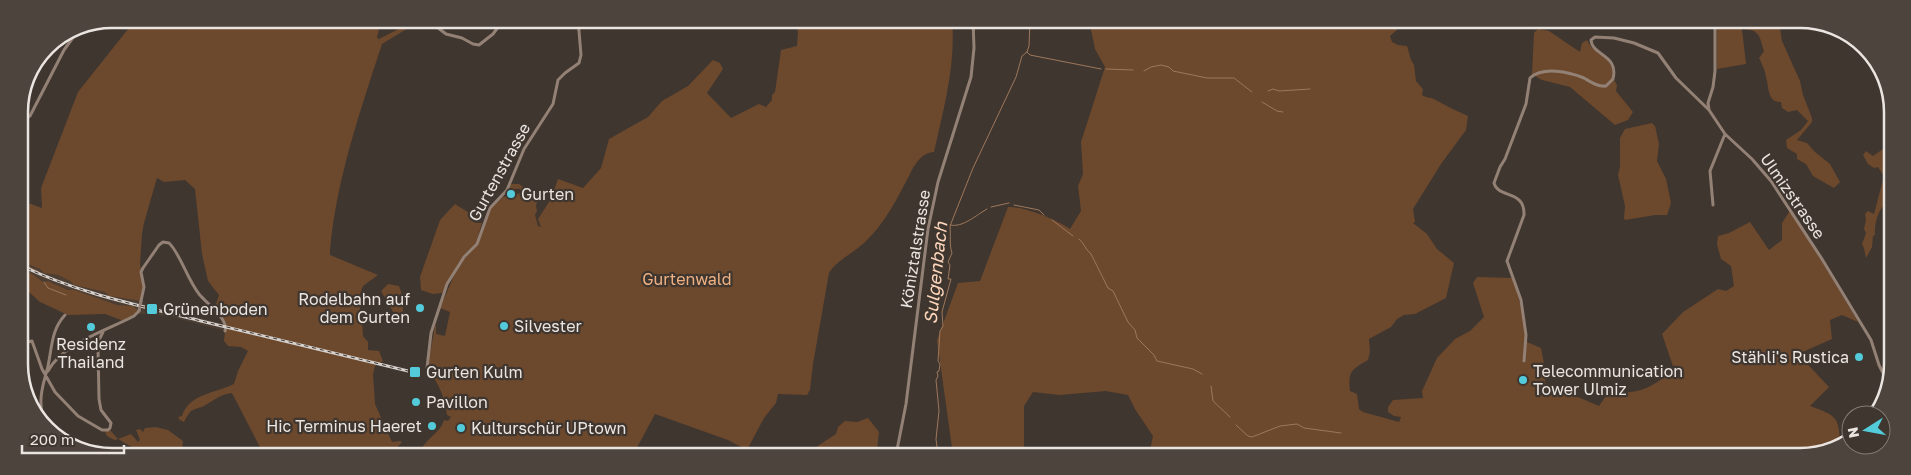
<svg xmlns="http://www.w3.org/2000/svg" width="1911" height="475" viewBox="0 0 1911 475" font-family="'Golos Text',sans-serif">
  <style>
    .built { fill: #4c3e33 }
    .green { fill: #6c482d }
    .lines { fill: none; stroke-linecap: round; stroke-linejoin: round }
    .stream { stroke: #9e775a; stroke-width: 1 }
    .minor { stroke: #938175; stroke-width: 3 }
    .rail-casing { stroke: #d6d0cc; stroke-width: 3 }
    .rail { stroke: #3f362f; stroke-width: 1; stroke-dasharray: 4; stroke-linecap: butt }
    .minor-bridge { stroke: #938175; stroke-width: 3 }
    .poi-dot { fill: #53cbda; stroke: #3f362f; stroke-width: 2 }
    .labels { text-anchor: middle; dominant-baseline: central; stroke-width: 4.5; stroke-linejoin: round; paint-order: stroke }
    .street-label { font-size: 16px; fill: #ebe5e1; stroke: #3f362f }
    .poi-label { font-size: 16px; fill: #ebe5e1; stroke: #3f362f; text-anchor: start }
    .park-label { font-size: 16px; fill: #efb184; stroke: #3f362f }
    .water-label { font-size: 18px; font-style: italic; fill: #fdd6bb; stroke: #3f362f }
    .rim { fill: none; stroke: #ebe5e1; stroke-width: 2.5 }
  </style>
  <rect width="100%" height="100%" fill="#3f362f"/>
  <path class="built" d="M20 261 40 269 44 273 58 275 70 281 74 285 105 292 109 296 141 301 145 303 223 324 226 323V326L225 331 168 316 137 314 133 306 117 305 75 290H68L48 281 43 282 34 275 20 268Z"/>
  <path class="green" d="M136 19H381L377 38 379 39 418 19H423L382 44 379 53C358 118 336 182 330 251V255L378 275 363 286 358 299 362 319 363 336 368 342V350L379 351 383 361 375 366 373 374 375 404 392 442 400 441 402 442 393 452 396 455H264L232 393C220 394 212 402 202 407 198 408 194 409 191 411 188 414 186 418 184 422L180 420 178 417 182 416C188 394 216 393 234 384L238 371 248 351 241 347 228 346 224 341 226 323 214 310 219 295 208 281 202 254 195 189 185 180 164 182 157 178 144 223 142 234 140 264 144 283 141 301 109 296 105 292 74 285 70 281 58 275 44 273 40 269 20 261V200L42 208 41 188 78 92Z
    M794 19 952 20C956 64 944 108 934 152 921 153 915 164 910 174 897 199 885 223 865 242 854 253 838 259 829 273L813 364 810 390 807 395 778 394 776 403 764 418 747 450 728 440 655 414 633 455 419 454C425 438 440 434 444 420L448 421 451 417 447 415C445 398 439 385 429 370L432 365H428L435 326H436V334L445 336 450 312 440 308 455 273 464 259 473 250 491 208 503 197 521 193 520 189C514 188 511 191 507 193L511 184H519L523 187 527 188 537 202 536 206 537 211 535 215 538 226 541 227 538 219 551 199 558 179 583 188 601 168 609 139 648 117 662 101 688 86 713 60 720 63 723 69 707 93 731 118 759 104 766 107 772 100V95L775 92 781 50 797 46 798 32Z
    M1089 20H1408L1390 36 1392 42 1398 45 1407 46 1411 60 1414 65 1416 81 1423 89 1422 95C1426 98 1430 97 1434 99 1445 105 1456 111 1468 116L1466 130 1441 164 1413 209 1415 222 1413 223 1427 234 1437 249 1454 263 1446 298 1415 314 1404 315 1397 319 1391 327 1369 339 1370 352 1368 360C1351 370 1348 371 1350 391L1357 394 1359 409 1363 412 1399 422 1401 417 1394 416 1388 412V407L1393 400 1423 398 1422 391 1437 358 1455 339 1470 331 1484 317 1473 283 1477 277 1513 278 1521 307 1527 342 1541 348 1545 369V383L1599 406 1608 393C1640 393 1650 390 1674 369L1662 334 1683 312 1718 289 1726 291 1734 286 1731 266 1721 259 1717 244 1718 236 1729 233 1750 222 1769 250 1782 240V223L1791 209 1858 322 1842 315 1830 320 1832 339 1798 354 1829 387 1810 406C1834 415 1839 415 1840 442L1805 456 1149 455 1153 436 1135 409 1128 395 1106 391 1060 395 1033 392 1024 406V455H953L937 340 958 283 980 281 1008 207C1023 206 1058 220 1070 229L1081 211 1078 186 1083 174 1081 142 1105 67 1095 49Z
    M1717 20 1779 21 1782 41 1800 81 1803 95 1812 118V122L1797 140 1807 143 1815 152 1830 164 1840 182 1834 188 1813 176 1806 164 1797 159V154L1787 148 1786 140 1801 130 1808 121 1797 110 1788 112 1782 108 1781 102C1767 103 1769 86 1766 77 1765 70 1762 64 1759 58L1764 51C1759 35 1760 30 1742 29L1746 64 1717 69Z
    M1538 29 1549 31 1580 52 1582 43 1587 40 1591 47 1606 58 1612 67V76L1617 85 1616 91 1633 112 1628 120 1615 125 1570 87 1542 80 1532 74 1534 33Z
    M1652 123 1655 126 1659 144 1657 161 1666 179 1671 203 1667 215H1655L1625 220 1624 218 1625 206 1618 175 1620 167V138L1625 129Z
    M1890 141V200C1878 207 1874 224 1875 235L1873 236 1872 247 1866 258 1864 248 1862 244 1866 233 1864 229 1866 220 1865 214 1868 211 1874 214 1884 176 1878 167 1874 168 1868 164 1863 155 1866 151 1873 156 1886 147Z
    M455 204 471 214V220L476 223H482L476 243 459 262 442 293 433 294 421 290 420 277 440 220Z
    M20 268 34 275 43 282 48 281 68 290H75L117 305 133 306 139 311 124 321 105 314 68 315 40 302 20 284Z
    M388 284 399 286 403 297V313L396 317 381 291Z
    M868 418 879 432 877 450 886 455H812L813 449 836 434 838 427 845 421 857 422Z
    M156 427 168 430 183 441 182 454H138L139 451 118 439 115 440C110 438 106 437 105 431L109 429 118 439 131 434 138 442 140 440 136 430 140 429 143 432 145 428Z"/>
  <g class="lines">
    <path class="stream" d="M1027 52 1030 55 1101 69
      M1106 69 1133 70
      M1144 71 1151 67 1161 65 1169 67 1173 71 1207 78H1234L1252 92
      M1268 91 1273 89 1279 91 1310 89
      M1262 102 1277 111 1283 112
      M1014 205 1039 210 1044 215
      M991 207 1009 203
      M1052 220 1073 236
      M950 225C963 228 976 215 987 209
      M1079 239C1084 243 1085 249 1091 254L1108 288 1113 291 1128 322 1135 330 1137 338 1154 355 1157 361 1193 369 1202 374
      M20 263 39 272
      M44 282 48 288 66 295
      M1211 386 1213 401 1230 417
      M1236 425 1248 436 1252 437 1280 426 1297 424 1304 428 1341 433
      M938 455 936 439 939 411 936 380 938 376 937 372 939 371 940 364 938 361 940 331 943 326 942 312 951 279H948L950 265 948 262 952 253C949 244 951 236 950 226L973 168 1016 77 1022 56 1027 52 1029 46 1030 20"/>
    <path class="minor" d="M430 19 433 24 446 34 462 38 473 44 479 45 493 34 504 19
      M1715 20V71L1713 87 1708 103 1709 110 1725 134 1752 159 1771 181 1822 259 1871 340 1879 365 1889 385
      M19 116 26 117 30 116 64 50 82 25
      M1713 205 1710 171 1725 134
      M141 301 144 287 141 272 143 268 159 245 163 242 169 243C180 253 187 279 199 294 206 303 229 319 225 331
      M20 360 27 342 32 341 42 369 55 392 78 416 102 430H108L110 428 111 423 101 410 99 399 98 348 99 340 103 332
      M1524 361 1526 335 1521 300 1507 261 1524 215C1525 189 1498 199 1494 183L1500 167 1505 159 1526 104 1530 78C1543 66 1569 72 1584 78 1591 82 1598 87 1606 86L1613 79C1619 54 1592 56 1591 40L1595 37 1614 38 1634 43 1658 53 1676 78 1709 110
      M427 368 431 333 447 284 464 257 477 244 490 208 507 190 524 149 553 104 558 80 565 73 579 63 581 55 578 19
      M48 371C63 343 108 330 134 316L139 311
      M47 430C44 421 41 413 41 404 40 390 45 379 48 366 52 348 51 330 65 315
      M896 455 906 404 928 229 938 182 971 77 974 48 973 20"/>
    <defs>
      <path id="rail" d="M20 265C80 294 138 305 201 321 270 337 339 354 408 371"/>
    </defs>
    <use href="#rail" class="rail-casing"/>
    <use href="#rail" class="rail"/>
    <path class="minor-bridge" d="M139 311 141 301"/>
  </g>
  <g class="poi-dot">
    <circle cx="511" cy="194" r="5"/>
    <circle cx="420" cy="308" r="5"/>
    <rect x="146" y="303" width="12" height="12" rx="2.5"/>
    <circle cx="504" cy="326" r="5"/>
    <circle cx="91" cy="327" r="5"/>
    <circle cx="1859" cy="357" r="5"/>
    <rect x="409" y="366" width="12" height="12" rx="2.5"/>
    <circle cx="1523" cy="380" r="5"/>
    <circle cx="416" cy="402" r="5"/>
    <circle cx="432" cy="426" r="5"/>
    <circle cx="461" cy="428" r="5"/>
  </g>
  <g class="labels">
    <g class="street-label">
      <text transform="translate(499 172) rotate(-61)">Gurtenstrasse</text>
      <text transform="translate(1793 196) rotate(55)">Ulmizstrasse</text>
      <text transform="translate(915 249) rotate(-81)">Köniztalstrasse</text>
    </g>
    <g class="poi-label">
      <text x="521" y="194">Gurten</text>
      <text x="410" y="299" text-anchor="end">Rodelbahn auf<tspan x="410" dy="18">dem Gurten</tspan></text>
      <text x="163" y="309">Grünenboden</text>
      <text x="514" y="326">Silvester</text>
      <text x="91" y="344" text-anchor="middle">Residenz<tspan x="91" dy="18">Thailand</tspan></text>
      <text x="1849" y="357" text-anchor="end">Stähli's Rustica</text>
      <text x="1533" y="371">Telecommunication<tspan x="1533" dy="18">Tower Ulmiz</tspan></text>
      <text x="426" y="372">Gurten Kulm</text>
      <text x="426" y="402">Pavillon</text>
      <text x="422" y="426" text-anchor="end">Hic Terminus Haeret</text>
      <text x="471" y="428">Kulturschür UPtown</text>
    </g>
    <g class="park-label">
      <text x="687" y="279">Gurtenwald</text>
    </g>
    <g class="water-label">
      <text transform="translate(935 273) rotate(-84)">Sulgenbach</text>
    </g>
  </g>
  <path d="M0 0H1911V475H0ZM112 28H1800A84 84 0 0 1 1884 112V364A84 84 0 0 1 1800 448H112A84 84 0 0 1 28 364V112A84 84 0 0 1 112 28Z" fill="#4d443d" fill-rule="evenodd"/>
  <path class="rim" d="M112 28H1800A84 84 0 0 1 1884 112V364A84 84 0 0 1 1800 448H112A84 84 0 0 1 28 364V112A84 84 0 0 1 112 28Z"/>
  <g transform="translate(1866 430) rotate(259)"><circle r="24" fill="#3f362f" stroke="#847c76"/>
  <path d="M0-4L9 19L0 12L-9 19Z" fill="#53cbda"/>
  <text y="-8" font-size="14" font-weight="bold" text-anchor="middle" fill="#ebe5e1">N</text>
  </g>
  <path d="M22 445v8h102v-8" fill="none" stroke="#ebe5e1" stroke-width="2.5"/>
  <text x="30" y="445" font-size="15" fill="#ebe5e1" stroke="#3f362f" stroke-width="4" paint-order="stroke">200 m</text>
</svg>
